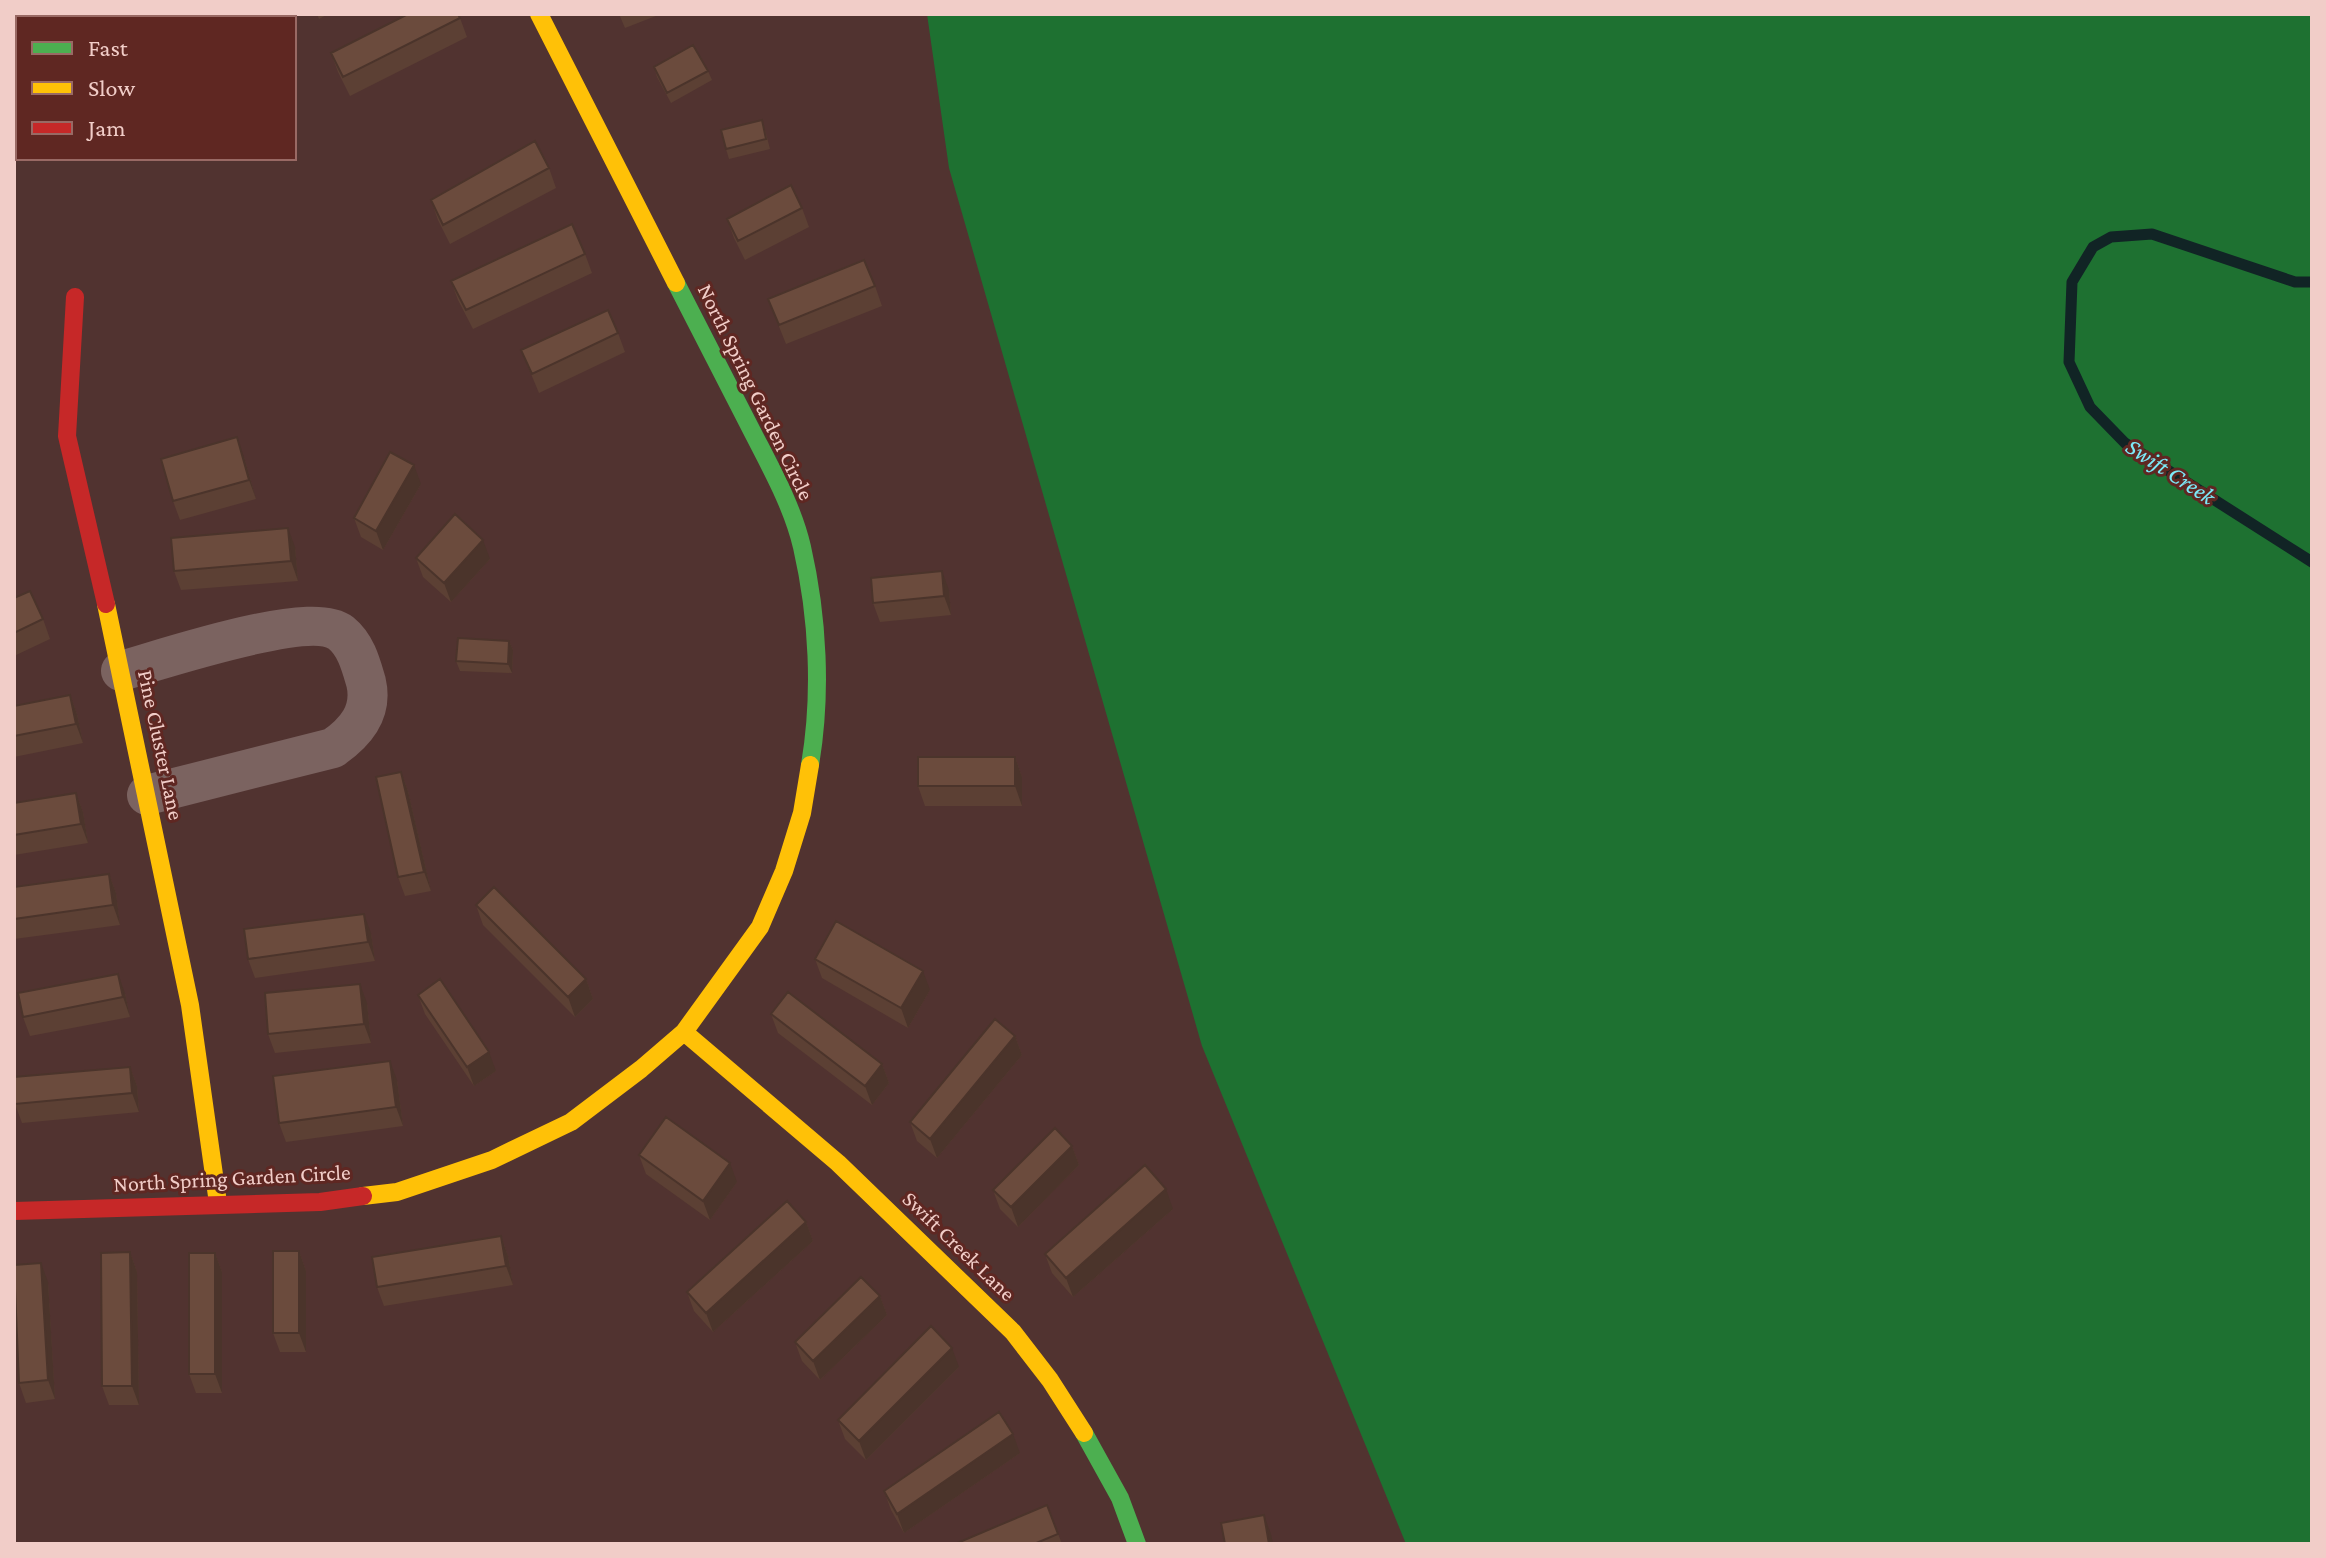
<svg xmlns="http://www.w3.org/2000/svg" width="2326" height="1558" viewBox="0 0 2326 1558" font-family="'Crimson Pro',serif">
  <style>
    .forest { fill: #1e7131 }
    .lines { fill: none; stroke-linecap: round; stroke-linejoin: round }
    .stream { stroke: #112425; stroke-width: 11 }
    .street { stroke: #7b6360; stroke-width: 40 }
    .fast { stroke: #4caf50; stroke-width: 18 }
    .slow { stroke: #ffc107; stroke-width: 18 }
    .jam { stroke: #c62828; stroke-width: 18 }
    .wall { fill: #5c4034 }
    .shaded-wall { fill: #4b342b }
    .building { fill: #6b4b3d; stroke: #4b342b; stroke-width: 2 }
    .labels { text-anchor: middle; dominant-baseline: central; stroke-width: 6; stroke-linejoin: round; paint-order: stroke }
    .street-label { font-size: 22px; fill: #f1cdc8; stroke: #5f2722 }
    .water-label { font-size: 24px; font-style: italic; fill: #7ceaf9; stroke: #5f2722 }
  </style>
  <rect width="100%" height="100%" fill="#513330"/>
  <path class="forest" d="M927 14H2312V1544H1406L1202 1046 949 168Z"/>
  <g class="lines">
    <path class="stream" d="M2312 282H2295L2152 234 2111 237 2093 247 2072 282 2069 362 2090 407 2125 443 2312 562"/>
    <path class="street" d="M121 671C161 660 310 609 341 633 356 645 361 665 366 682 373 712 356 732 333 748L147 795"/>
    <path class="fast" d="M676 283C702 334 728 385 754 435 772 470 793 508 802 547 818 617 822 694 810 765
      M1084 1433 1120 1498 1137 1544"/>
    <path class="slow" d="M539 14 676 283
      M106 604 190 1005 218 1203
      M684 1032 838 1163 1013 1332 1050 1380 1084 1433
      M363 1196 397 1192 492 1160 571 1122 641 1069 684 1032 760 927 784 871 802 813 810 765"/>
    <path class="jam" d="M75 297 67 436 106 604
      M14 1211 320 1202 363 1196"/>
  </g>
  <path class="wall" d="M317 14H328L319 19Z
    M619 14H661L625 28Z
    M460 18 467 37 350 96 338 72 331 53Z
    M654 67 708 71 712 80 671 103 657 77Z
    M765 130 770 149 729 159 726 149Z
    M549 168 556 188 450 244 438 220 431 200Z
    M802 208 809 227 745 260 734 238 727 219Z
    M585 254 592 273 473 329 458 300 451 281Z
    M875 286 882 306 786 344 768 299Z
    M618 333 625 352 539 393 521 350Z
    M244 457 256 499 180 520 173 501Z
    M421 484 383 550 361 537 354 518Z
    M295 547 298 581 181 590 174 571Z
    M416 558 490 559 451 602 423 577Z
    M949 590 951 615 880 622 873 603Z
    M14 598 43 619 50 639 14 656Z
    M509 641 513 650 512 673 460 671 456 661Z
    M70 695 77 714 83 743 14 757V706Z
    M1015 757 1022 777V806H925L918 786Z
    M401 772 408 791 431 891 405 896 398 877Z
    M76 793 83 812 88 843 14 855V803Z
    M109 874 116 893 120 925 14 939V887Z
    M476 905 586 979 593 999 575 1017 483 925Z
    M371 933 375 961 255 978 248 959Z
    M815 959 930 990 908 1028 822 978Z
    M125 993 130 1017 30 1036 23 1017Z
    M418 995 496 1071 474 1086 425 1014Z
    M367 1003 371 1043 275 1053 268 1034Z
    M771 1014 882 1064 889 1083 872 1105 778 1033Z
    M1015 1036 1022 1055 937 1158 917 1141 910 1122Z
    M130 1067 137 1086 139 1112 22 1123 15 1104Z
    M397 1080 403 1126 286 1142 279 1123Z
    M1072 1146 1079 1165 1018 1227 1000 1209 993 1190Z
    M639 1155 737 1182 710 1220 646 1174Z
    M1173 1209 1073 1297 1052 1273 1045 1254Z
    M806 1222 813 1241 713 1332 694 1311 687 1292Z
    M501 1236 508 1256 513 1285 384 1306 377 1287Z
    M299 1251 306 1271V1352H280L273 1333Z
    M130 1252 137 1272 139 1405H109L102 1386Z
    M215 1253 222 1272V1393H196L189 1374Z
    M48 1282 55 1399 26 1403 19 1383Z
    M880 1296 887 1315 820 1380 802 1361 795 1342Z
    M959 1367 866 1460 845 1439 838 1420Z
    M1020 1453 904 1533 891 1510 884 1491Z
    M1047 1505 1062 1544H955Z"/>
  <path class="shaded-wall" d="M237 437 244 457 256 499 249 480Z
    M414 465 421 484 383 550 376 531Z
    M288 528 295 547 298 581 291 561Z
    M483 540 490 559 451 602 444 583Z
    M942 571 949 590 951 615 944 596Z
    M509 641 513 650 512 673 508 664Z
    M70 695 77 714 83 743 76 724Z
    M1015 757 1022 777V806L1015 786Z
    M401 772 408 791 431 891 424 872Z
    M76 793 83 812 88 843 81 824Z
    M109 874 116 893 120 925 113 905Z
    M364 914 371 933 375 961 368 942Z
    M923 971 930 990 908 1028 901 1008Z
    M118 974 125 993 130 1017 123 997Z
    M586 979 593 999 575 1017 568 997Z
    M360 984 367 1003 371 1043 364 1024Z
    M1015 1036 1022 1055 937 1158 930 1139Z
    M489 1052 496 1071 474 1086 467 1067Z
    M390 1061 397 1080 403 1126 396 1107Z
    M882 1064 889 1083 872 1105 865 1086Z
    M130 1067 137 1086 139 1112 132 1093Z
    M1072 1146 1079 1165 1018 1227 1011 1207Z
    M730 1163 737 1182 710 1220 703 1201Z
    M1166 1189 1173 1209 1073 1297 1066 1278Z
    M806 1222 813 1241 713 1332 706 1313Z
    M501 1236 508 1256 513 1285 506 1266Z
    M299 1251 306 1271V1352L299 1333Z
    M130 1252 137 1272 139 1405 132 1386Z
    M215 1253 222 1272V1393L215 1374Z
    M41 1263 48 1282 55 1399 48 1380Z
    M880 1296 887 1315 820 1380 813 1361Z
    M952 1348 959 1367 866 1460 859 1441Z
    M1013 1434 1020 1453 904 1533 897 1514Z
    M1264 1515 1271 1534 1273 1544H1269Z"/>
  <path class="building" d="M408 14H458L460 18 343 77 331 53Z
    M693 45 708 71 667 93 654 67Z
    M762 120 766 139 726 149 721 130Z
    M535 141 549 168 443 225 431 200Z
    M791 185 802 208 738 241 727 219Z
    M572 224 585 254 466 310 451 281Z
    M864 260 875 286 779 325 768 299Z
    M608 310 618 333 532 374 521 350Z
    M237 437 249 480 173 501 161 459Z
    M390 452 414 465 376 531 354 518Z
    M455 514 483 540 444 583 416 558Z
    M288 528 291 561 174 571 171 538Z
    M942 571 944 596 873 603 871 578Z
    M30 591 43 619 14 633V598Z
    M458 638 509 641 508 664 456 661Z
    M70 695 76 724 14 736V706Z
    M918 757H1015V786H918Z
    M401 772 424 872 398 877 376 777Z
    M76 793 81 824 14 835V803Z
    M109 874 113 905 14 919V887Z
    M494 887 586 979 568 997 476 905Z
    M364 914 368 942 248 959 244 929Z
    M836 921 923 971 901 1008 815 959Z
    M118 974 123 997 23 1017 18 993Z
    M440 979 489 1052 467 1067 418 995Z
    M360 984 364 1024 268 1034 265 993Z
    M788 992 882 1064 865 1086 771 1014Z
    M995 1019 1015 1036 930 1139 910 1122Z
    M390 1061 396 1107 279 1123 273 1076Z
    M130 1067 132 1093 15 1104 14 1077Z
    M666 1117 730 1163 703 1201 639 1155Z
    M1055 1128 1072 1146 1011 1207 993 1190Z
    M1145 1165 1166 1189 1066 1278 1045 1254Z
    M787 1201 806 1222 706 1313 687 1292Z
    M501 1236 506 1266 377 1287 372 1257Z
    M273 1251H299V1333H273Z
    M130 1252 132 1386H102L101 1253Z
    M189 1253H215V1374H189Z
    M41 1263 48 1380 19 1383 14 1265Z
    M861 1277 880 1296 813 1361 795 1342Z
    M931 1326 952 1348 859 1441 838 1420Z
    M999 1412 1013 1434 897 1514 884 1491Z
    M1047 1505 1058 1534 1034 1544H955Z
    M1264 1515 1269 1544H1225L1221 1523Z"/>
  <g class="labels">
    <g class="street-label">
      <text transform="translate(756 392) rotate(64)">North Spring Garden Circle</text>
      <text transform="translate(161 745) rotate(78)">Pine Cluster Lane</text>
      <text transform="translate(232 1178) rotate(-3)">North Spring Garden Circle</text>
      <text transform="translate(959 1246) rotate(44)">Swift Creek Lane</text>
    </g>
    <g class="water-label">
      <text transform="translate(2171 471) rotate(33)">Swift Creek</text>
    </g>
  </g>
  <rect width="2326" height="1558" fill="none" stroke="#f1cdc8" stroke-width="32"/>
  <rect x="16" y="16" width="280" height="144" fill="#5f2722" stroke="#996964" stroke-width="2"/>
  <rect x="32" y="42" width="40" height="12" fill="#4caf50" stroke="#996964" stroke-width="2"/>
  <text x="88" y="56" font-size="24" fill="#f1cdc8">Fast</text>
  <rect x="32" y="82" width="40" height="12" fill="#ffc107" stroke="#996964" stroke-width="2"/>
  <text x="88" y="96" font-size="24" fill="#f1cdc8">Slow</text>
  <rect x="32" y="122" width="40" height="12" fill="#c62828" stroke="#996964" stroke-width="2"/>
  <text x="88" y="136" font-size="24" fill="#f1cdc8">Jam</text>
</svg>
